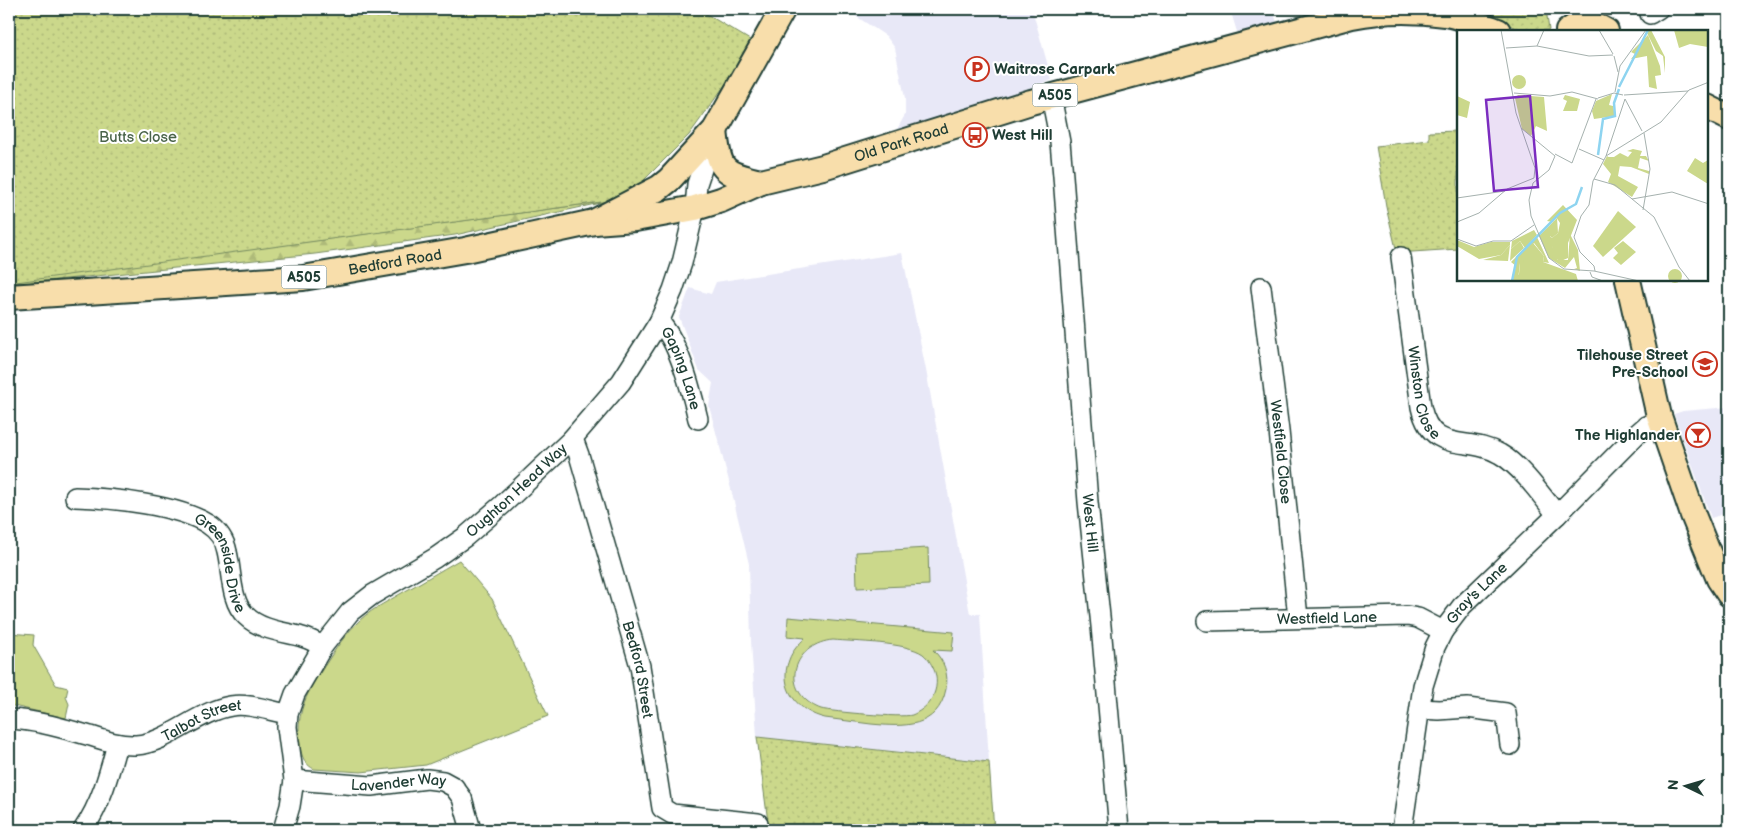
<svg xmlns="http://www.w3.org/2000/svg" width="1738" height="839" viewBox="0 0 1738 839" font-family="'Balsamiq Sans',sans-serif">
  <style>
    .built { fill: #e8e8f7 }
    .grass { fill: #cbd88b; stroke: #758a60; fill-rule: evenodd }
    .forest { fill: url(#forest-firs); stroke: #758a60 }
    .park { fill: url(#park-dots); stroke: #758a60 }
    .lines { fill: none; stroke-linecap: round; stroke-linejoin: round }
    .minor-casing { stroke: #1f3d34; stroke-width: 22 }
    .major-casing { stroke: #1f3d34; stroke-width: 28 }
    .minor { stroke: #fff; stroke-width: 19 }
    .major { stroke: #f8deab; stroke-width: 24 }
    .labels { text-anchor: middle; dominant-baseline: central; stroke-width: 4; stroke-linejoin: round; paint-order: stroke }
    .shield { fill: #fff; stroke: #627771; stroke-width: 1 }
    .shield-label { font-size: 14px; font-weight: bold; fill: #1f3d34 }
    .poi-label { font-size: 15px; font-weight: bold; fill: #1f3d34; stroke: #fff; text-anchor: start }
    .park-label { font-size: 15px; fill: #4a644a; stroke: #fff }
    .street-label { font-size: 15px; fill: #1f3d34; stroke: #fff }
    .inset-river { fill: none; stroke: #8ed4f0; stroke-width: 2.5 }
    .inset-road { fill: none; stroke: #a5b1ae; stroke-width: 1 }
    .view { fill: #7b2cbf; fill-opacity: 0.15; stroke: #7b2cbf; stroke-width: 2.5 }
    .inset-edge { fill: none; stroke: #1f3d34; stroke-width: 2.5 }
  </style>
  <defs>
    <pattern id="forest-firs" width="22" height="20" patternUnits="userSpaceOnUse" patternTransform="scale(1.25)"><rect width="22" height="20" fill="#cbd88b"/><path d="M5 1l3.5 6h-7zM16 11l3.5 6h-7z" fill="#aeba79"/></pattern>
    <pattern id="park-dots" width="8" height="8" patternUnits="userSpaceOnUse" patternTransform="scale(1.25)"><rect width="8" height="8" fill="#cbd88b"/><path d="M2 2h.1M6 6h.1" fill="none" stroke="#aeba79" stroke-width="1.8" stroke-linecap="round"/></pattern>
  </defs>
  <rect width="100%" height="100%" fill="#fff"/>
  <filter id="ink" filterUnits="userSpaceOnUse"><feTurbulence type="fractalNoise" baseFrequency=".02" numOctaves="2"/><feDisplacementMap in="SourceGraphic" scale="10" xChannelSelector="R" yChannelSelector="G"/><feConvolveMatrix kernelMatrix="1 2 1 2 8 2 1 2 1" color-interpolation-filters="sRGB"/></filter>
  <g filter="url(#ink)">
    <path class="built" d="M845 9H1032L1052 80 920 127 896 131 905 115V98L895 48 886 36Z
      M1230 9H1273L1277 23 1237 32Z
      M902 253 926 370 970 614H980L989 762 757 737 751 641 749 564 730 485 709 406 713 383 699 370 679 317 690 288 711 294 716 282Z
      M1729 407V512L1711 518 1674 414 1683 411Z"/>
    <path class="grass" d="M928 548 929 585 857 588 856 552Z
      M459 560 492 599 548 716 426 765 361 772 314 769C300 762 300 747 299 733 298 711 308 691 320 673 331 656 342 638 356 624 368 611 385 603 400 594 420 583 440 571 459 560Z
      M788 617 954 632 952 651 933 650C944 660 949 674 946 689 938 729 903 727 871 724 856 722 840 720 825 718 798 712 778 688 789 660 792 651 799 644 805 638L787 636ZM833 640C855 642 906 642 923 654 929 659 932 665 935 672 938 682 936 693 930 701 926 707 919 712 912 715 902 718 832 712 821 709 818 708 814 706 811 704 780 683 797 643 833 640Z
      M9 633 34 635 33 645 56 685 68 688 66 697 69 704 66 718 9 705Z"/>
    <path class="forest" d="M609 201 455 235 315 254 26 283 9 282Z"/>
    <path class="park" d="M11 9H698L755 43 689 135 634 190 609 201 9 283V27Z
      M1469 9H1546L1549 30 1524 31 1469 10Z
      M1458 131V249L1397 253 1386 206 1376 146 1429 140V132Z
      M757 737 989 762 994 830H769Z"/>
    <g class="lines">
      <defs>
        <g id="minor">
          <path d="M1650 14 1658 9"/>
          <path id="s1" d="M1051 96 1060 142 1063 176 1088 502 1101 626 1119 830"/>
          <path id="s2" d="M1401 257 1421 407C1432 456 1468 435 1500 454 1520 465 1542 496 1557 515"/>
          <path id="s3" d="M1261 287 1279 431 1298 618"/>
          <path id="s4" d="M659 322C678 339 692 393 698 419"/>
          <path id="s5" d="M571 440 575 444 579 455 640 666 662 808 672 814 758 823 759 830"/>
          <path id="s6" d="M75 497C111 498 178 505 208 524 218 530 225 541 227 552 232 572 230 601 246 616 260 630 285 632 302 637 310 639 316 643 323 646"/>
          <path id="s7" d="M1207 621 1407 616 1418 618 1443 631"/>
          <path d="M1420 709 1439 710 1467 708 1506 713 1510 745"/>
          <path id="s8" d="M9 719C36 720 65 729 91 736 106 741 121 746 136 745 168 743 198 711 231 706 249 703 270 711 288 714"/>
          <path id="s9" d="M294 780 371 786 427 779 443 781 454 787 462 798 471 830"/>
          <path d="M83 830C101 804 109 774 117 744"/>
          <path id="s10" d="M283 830 290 806 294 780 287 727 288 714 295 694 323 646 350 612 372 595 435 558 465 537 502 505 571 440 621 382 659 322 673 290 682 263 695 208 697 184 714 133"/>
          <path id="s11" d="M1402 830 1423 686 1435 647 1443 631 1462 606 1557 515 1638 433 1646 426 1661 420"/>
        </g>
        <g id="major">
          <path d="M1568 31C1581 21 1593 23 1606 31"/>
          <path d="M1707 107 1729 118"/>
          <path d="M715 130C719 170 721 173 761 182"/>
          <path id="s12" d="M594 222 635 219 695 208 721 200 761 182 823 167 1031 102 1352 16C1381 10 1416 10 1446 14 1464 17 1481 25 1498 31"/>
          <path d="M1628 280 1659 416 1693 515 1719 579 1729 594"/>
          <path id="s13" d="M9 297 303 278 465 250 594 222 659 188 669 180 715 130 783 9"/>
        </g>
      </defs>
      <use href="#minor" class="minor-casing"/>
      <use href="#major" class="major-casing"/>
      <use href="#minor" class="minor"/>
      <use href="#major" class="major"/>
    </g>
  </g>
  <defs>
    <symbol id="parking-ring" viewBox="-11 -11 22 22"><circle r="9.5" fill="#fff" stroke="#c8321e" stroke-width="1.5"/><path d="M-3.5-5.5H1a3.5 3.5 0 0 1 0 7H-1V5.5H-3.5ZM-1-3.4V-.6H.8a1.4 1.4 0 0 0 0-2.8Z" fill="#c8321e"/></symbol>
    <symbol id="bus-ring" viewBox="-11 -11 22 22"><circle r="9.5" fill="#fff" stroke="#c8321e" stroke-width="1.5"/><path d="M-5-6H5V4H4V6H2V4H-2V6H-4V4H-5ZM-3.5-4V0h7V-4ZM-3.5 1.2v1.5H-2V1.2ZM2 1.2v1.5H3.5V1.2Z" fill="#c8321e"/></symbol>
    <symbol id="school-ring" viewBox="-11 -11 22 22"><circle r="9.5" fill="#fff" stroke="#c8321e" stroke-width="1.5"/><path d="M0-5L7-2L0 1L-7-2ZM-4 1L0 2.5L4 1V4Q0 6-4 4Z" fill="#c8321e"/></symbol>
    <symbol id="bar-ring" viewBox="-11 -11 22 22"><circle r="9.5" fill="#fff" stroke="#c8321e" stroke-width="1.5"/><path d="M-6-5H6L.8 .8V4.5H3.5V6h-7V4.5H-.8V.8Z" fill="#c8321e"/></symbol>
  </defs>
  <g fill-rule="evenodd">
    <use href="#parking-ring" x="963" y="55" width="28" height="28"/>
    <use href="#bus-ring" x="961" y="121" width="28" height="28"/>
    <use href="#school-ring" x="1691" y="350" width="28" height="28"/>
    <use href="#bar-ring" x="1684" y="421" width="28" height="28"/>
  </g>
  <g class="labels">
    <g class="shield">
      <rect x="1032.5" y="83.5" width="45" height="23" rx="4"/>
      <rect x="281.5" y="265.5" width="45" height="23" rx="4"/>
    </g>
    <g class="shield-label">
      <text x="1055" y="95">A505</text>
      <text x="304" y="277">A505</text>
    </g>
    <g class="poi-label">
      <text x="994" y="69">Waitrose Carpark</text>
      <text x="992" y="135">West Hill</text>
      <text x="1688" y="355" text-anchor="end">Tilehouse Street<tspan x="1688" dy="17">Pre-School</tspan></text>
      <text x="1680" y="435" text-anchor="end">The Highlander</text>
    </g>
    <g class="park-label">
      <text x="138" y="137">Butts Close</text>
    </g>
    <g class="street-label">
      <text stroke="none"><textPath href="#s12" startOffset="319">Old Park Road</textPath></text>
      <text stroke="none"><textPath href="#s13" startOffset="388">Bedford Road</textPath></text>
      <text stroke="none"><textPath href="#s4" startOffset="52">Gaping Lane</textPath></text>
      <text stroke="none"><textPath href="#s2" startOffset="138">Winston Close</textPath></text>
      <text stroke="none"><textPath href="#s3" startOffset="166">Westfield Close</textPath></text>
      <text stroke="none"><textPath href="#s10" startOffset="445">Oughton Head Way</textPath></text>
      <text stroke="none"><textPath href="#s1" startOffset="429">West Hill</textPath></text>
      <text stroke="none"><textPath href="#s6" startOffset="178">Greenside Drive</textPath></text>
      <text stroke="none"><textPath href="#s11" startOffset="255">Gray's Lane</textPath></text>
      <text stroke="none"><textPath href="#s7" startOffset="120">Westfield Lane</textPath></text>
      <text stroke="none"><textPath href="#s5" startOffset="240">Bedford Street</textPath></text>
      <text stroke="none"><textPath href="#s8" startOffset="201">Talbot Street</textPath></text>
      <text stroke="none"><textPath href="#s9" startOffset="105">Lavender Way</textPath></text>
    </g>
  </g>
  <g transform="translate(1457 30)">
    <rect width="251" height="251" fill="#fff"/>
    <path d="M55 52a7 7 0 1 1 14 0a7 7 0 1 1-14 0ZM0 66 13 72 10 88 0 85ZM63 211 67 218 53 231 54 219ZM76 213 87 226 86 232 119 244 121 251H56L62 244 63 233H66L63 226ZM53 215 51 231 26 230 44 225ZM211 246a7 7 0 1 1 14 0a7 7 0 1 1-14 0Z" fill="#cbd88b"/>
    <path d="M194 0 208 27V43L206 26 199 21 189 1ZM176 119 185 121 183 126H189L192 131 183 128 181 138 192 141V144L174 137 161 136 150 127H157L163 123 171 127 175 122 170 121ZM100 188 101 203 95 208 93 206 98 227 101 230H111L113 204 121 220 123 241 117 239 120 238 117 227 108 238 92 228 82 206ZM77 200 80 205 68 218 80 207 92 233 86 232 87 226 77 213 64 226 67 233H63L61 250 55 251 59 236 54 232 68 218 63 211 54 219 55 211ZM0 210 17 217 34 212H53V215L44 225 22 229 0 216Z" fill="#cbd88b"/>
    <path d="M161 181 179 197 146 227 136 216Z" fill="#cbd88b"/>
    <path d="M217 0H251V17L233 14 222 18ZM191 5 203 36 204 45 198 46 200 59 192 57 190 26 174 29 178 24 174 22ZM155 64 152 75 156 76 158 86 137 89 135 81 139 71ZM61 65 87 67 90 101 79 96 74 106 65 99 58 68ZM108 65 123 69 120 81H106L110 71 106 69ZM150 126 163 135 161 146 181 157 175 167 151 152 154 144 146 134ZM238 128 246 133 251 130V154L230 141ZM106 175 120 190 111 213V228L104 231 96 228 95 216 90 213 92 206 95 208 101 203 103 193 99 187 96 192 90 191ZM166 211 179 222 164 235 156 228 161 223 157 218Z" fill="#cbd88b"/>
    <path class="inset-river" d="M162 57 191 0M141 125 146 89 158 86 157 73 162 59M55 251 60 227 103 183 119 174 125 157"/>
    <path class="inset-road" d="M44 0 59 83 78 138 77 148M142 0 156 24M80 16 87 0M49 18 80 16 132 26 156 25M157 26 161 42M158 62 163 36 189 0M57 63 93 66 115 62 141 69M167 65 231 61M141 68 157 63 166 65M168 69 185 101M64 98 98 126 92 140 76 153 72 170 74 186 92 228 107 239 137 241 182 251M122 119 147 130M98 124 115 133 139 69M149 126 168 69M137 149 158 155 197 187 222 237 233 251M0 168 48 161M175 169 215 162 252 174M186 180 193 139 187 103M124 186 132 175 136 151 149 126 204 92 232 60 252 52M124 186 117 207 123 222 137 236 138 241M0 192 22 183 50 159 77 148M0 209 19 216 36 211H54L77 195M133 242 135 247 146 251"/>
    <path class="view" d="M73 66 81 157 37 161 29 70Z"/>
    <rect width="251" height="251" class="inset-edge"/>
  </g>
  <rect width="1738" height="839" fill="none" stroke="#fff" stroke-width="30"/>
  <rect x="15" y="15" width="1708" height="809" fill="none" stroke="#1f3d34" stroke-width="2" filter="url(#ink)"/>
  <g transform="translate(1686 786) rotate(275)" stroke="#ffffff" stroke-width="4" paint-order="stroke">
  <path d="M0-4L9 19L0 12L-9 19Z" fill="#1f3d34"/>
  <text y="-8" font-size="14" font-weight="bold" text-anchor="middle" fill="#1f3d34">N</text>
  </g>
</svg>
